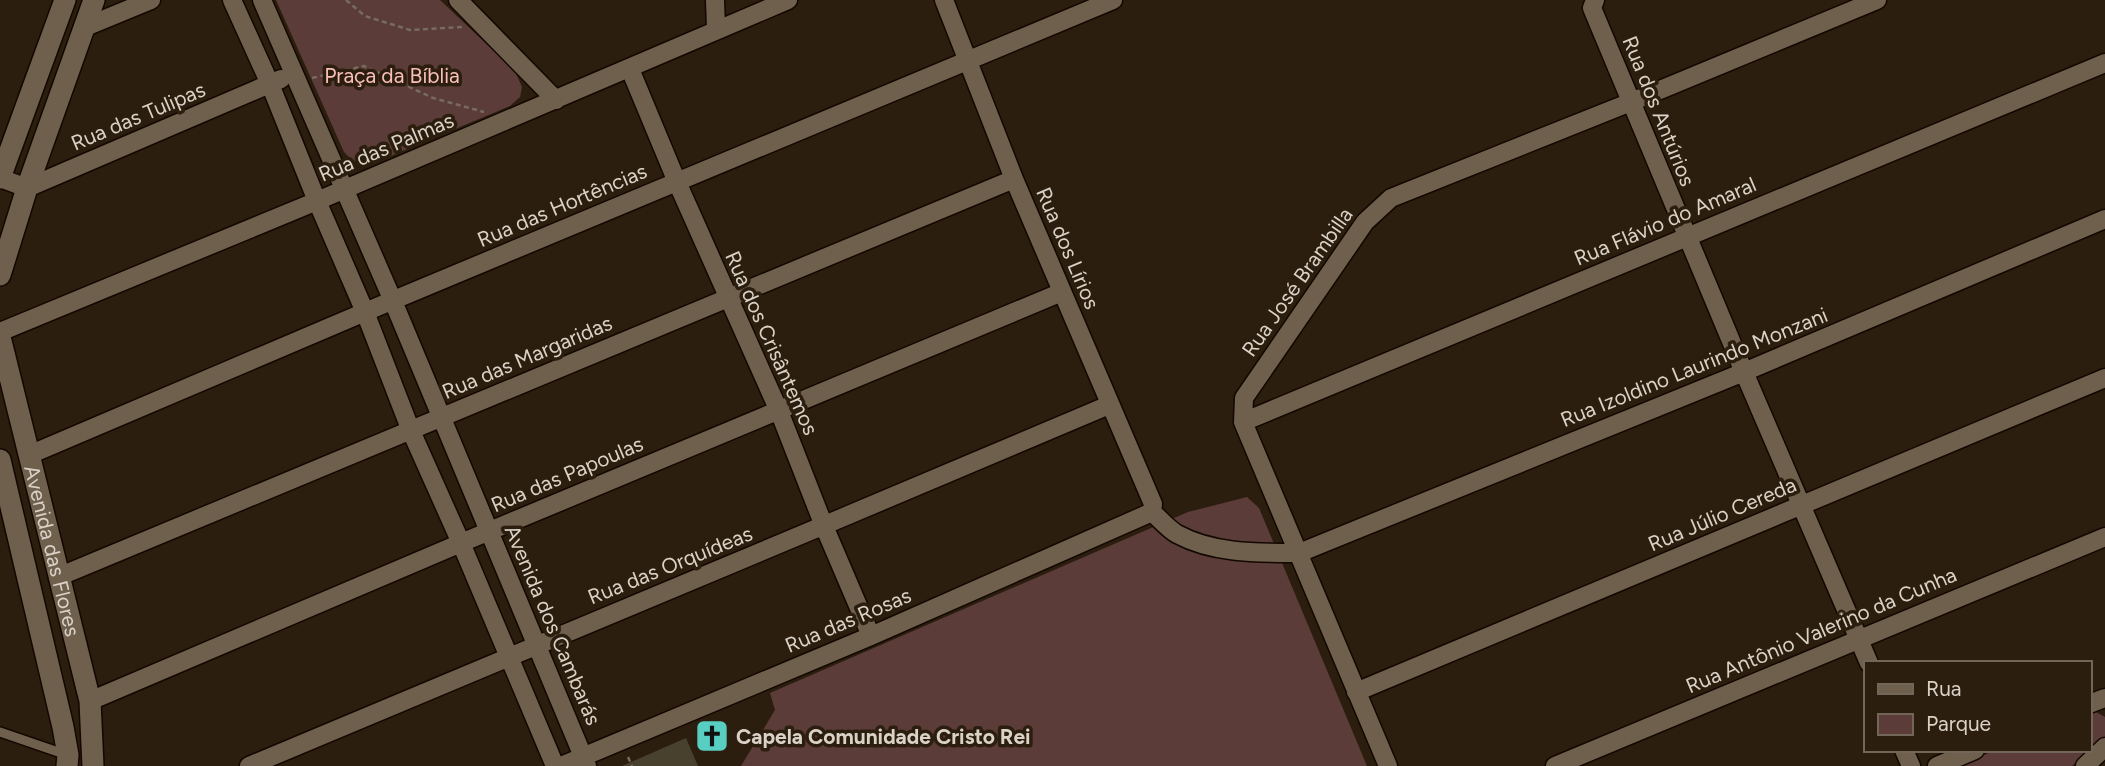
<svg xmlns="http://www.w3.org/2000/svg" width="2105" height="766" viewBox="0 0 2105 766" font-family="Figtree,sans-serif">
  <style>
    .green { fill: #5b3c39 }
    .building { fill: #47412d }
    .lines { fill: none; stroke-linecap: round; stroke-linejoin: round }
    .lane-casing { stroke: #130800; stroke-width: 12 }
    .street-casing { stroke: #130800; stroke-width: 21 }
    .secondary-casing { stroke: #130800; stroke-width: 24 }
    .path { stroke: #776b5e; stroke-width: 2.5; stroke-dasharray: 5 3.5; stroke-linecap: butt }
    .lane { stroke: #6f604e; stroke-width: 9 }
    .street { stroke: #6f604e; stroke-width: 18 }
    .secondary { stroke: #6f604e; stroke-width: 21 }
    .labels { text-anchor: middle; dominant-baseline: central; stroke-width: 7; stroke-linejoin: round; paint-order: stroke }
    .park-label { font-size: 21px; fill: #fabfb9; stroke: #2b1e0e }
    .street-label { font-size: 21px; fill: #dad1c7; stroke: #2b1e0e }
    .poi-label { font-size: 21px; font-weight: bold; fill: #dad1c7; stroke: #2b1e0e; text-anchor: start }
  </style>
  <rect width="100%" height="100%" fill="#2b1e0e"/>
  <path class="green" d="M276 0H440L515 71 522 87 520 97 510 106 491 114 369 165C357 164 352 161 344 152Z
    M1247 497 1259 508 1367 766H741L775 710 770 693 1188 512Z
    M2096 712 2105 717V737L2072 766H1958L1996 750H2089V714Z"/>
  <path class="building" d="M686 738 698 766H622Z"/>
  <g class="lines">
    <defs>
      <path id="lane" d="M0 732 67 755"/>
      <path id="street" d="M232 0 270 84 317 201 365 312 411 431 461 543 555 766
        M262 0 393 301 587 766
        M458 0 556 100
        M715 0 716 29
        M944 0 1014 179 1153 504 1152 512
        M1595 0 1592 8 1744 372 1869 663
        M83 28 151 0
        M630 69 677 182 779 411 824 526 871 636
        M0 178 27 188 281 79
        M0 332 317 201 788 0
        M1243 422 2105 63
        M29 455 365 312 1113 0
        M1152 512C1160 519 1168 529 1177 534 1214 554 1258 553 1299 553L1744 372 2105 219
        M58 577 1014 179
        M1356 692 2105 378
        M90 701 461 543 1062 292
        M2089 704 2105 698
        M1904 750 1911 766
        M249 766C535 645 823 527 1109 405
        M561 766 871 636 1152 512
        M1388 766 1243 422 1244 398 1365 222 1391 198 1631 102 1877 0
        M1555 766 2105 537
        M1937 766 1975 750
        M2085 766 2105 747"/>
      <g id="secondary">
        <path d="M0 178 65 0"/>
        <path d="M0 275 27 188 94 0"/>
        <path id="s1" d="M0 337 90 701 93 766"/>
        <path d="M0 460 63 727 68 755 67 766"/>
      </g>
    </defs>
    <use href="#lane" class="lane-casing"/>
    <use href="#street" class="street-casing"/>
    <use href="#secondary" class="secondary-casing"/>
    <path class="path" d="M346 0 365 16 410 30 462 27
      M312 78 364 66 433 98 484 112
      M628 757 632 766"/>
    <use href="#lane" class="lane"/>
    <use href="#street" class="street"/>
    <use href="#secondary" class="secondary"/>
  </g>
  <defs>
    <symbol id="church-square" viewBox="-11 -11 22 22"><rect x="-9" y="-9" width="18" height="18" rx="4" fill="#57cec1" stroke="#2b1e0e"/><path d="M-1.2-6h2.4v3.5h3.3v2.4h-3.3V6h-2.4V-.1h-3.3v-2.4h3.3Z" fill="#111"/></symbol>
  </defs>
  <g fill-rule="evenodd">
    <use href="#church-square" x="693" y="717" width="38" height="38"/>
  </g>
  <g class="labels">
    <g class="park-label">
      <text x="392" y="75">Praça da Bíblia</text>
    </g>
    <g class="street-label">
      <text transform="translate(1659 111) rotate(68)">Rua dos Antúrios</text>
      <text transform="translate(138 116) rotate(-23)">Rua das Tulipas</text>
      <text transform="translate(386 147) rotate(-23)">Rua das Palmas</text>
      <text transform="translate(562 205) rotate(-23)">Rua das Hortências</text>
      <text transform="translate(1665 221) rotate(-23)">Rua Flávio do Amaral</text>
      <text transform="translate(1068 248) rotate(67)">Rua dos Lírios</text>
      <text transform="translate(1297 282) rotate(-55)">Rua José Brambilla</text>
      <text transform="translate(772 343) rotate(66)">Rua dos Crisântemos</text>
      <text transform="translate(527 357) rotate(-23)">Rua das Margaridas</text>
      <text transform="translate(1694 367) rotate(-22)">Rua Izoldino Laurindo Monzani</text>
      <text transform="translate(567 474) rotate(-23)">Rua das Papoulas</text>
      <text transform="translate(1722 514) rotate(-23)">Rua Júlio Cereda</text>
      <text stroke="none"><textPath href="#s1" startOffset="220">Avenida das Flores</textPath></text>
      <text transform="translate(670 565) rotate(-22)">Rua das Orquídeas</text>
      <text transform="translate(848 620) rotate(-23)">Rua das Rosas</text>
      <text transform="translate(553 625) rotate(67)">Avenida dos Cambarás</text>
      <text transform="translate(1821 630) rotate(-23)">Rua Antônio Valerino da Cunha</text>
    </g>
    <g class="poi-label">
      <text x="736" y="736">Capela Comunidade Cristo Rei</text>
    </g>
  </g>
  <rect x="1864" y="661" width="228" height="91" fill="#2b1e0e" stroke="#716658" stroke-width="2"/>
  <rect x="1878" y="684" width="35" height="10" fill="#6f604e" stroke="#716658" stroke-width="2"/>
  <text x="1926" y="696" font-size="21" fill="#dad1c7">Rua</text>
  <rect x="1878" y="714" width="35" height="21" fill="#5b3c39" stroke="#716658" stroke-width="2"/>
  <text x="1926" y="731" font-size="21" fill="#dad1c7">Parque</text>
</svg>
